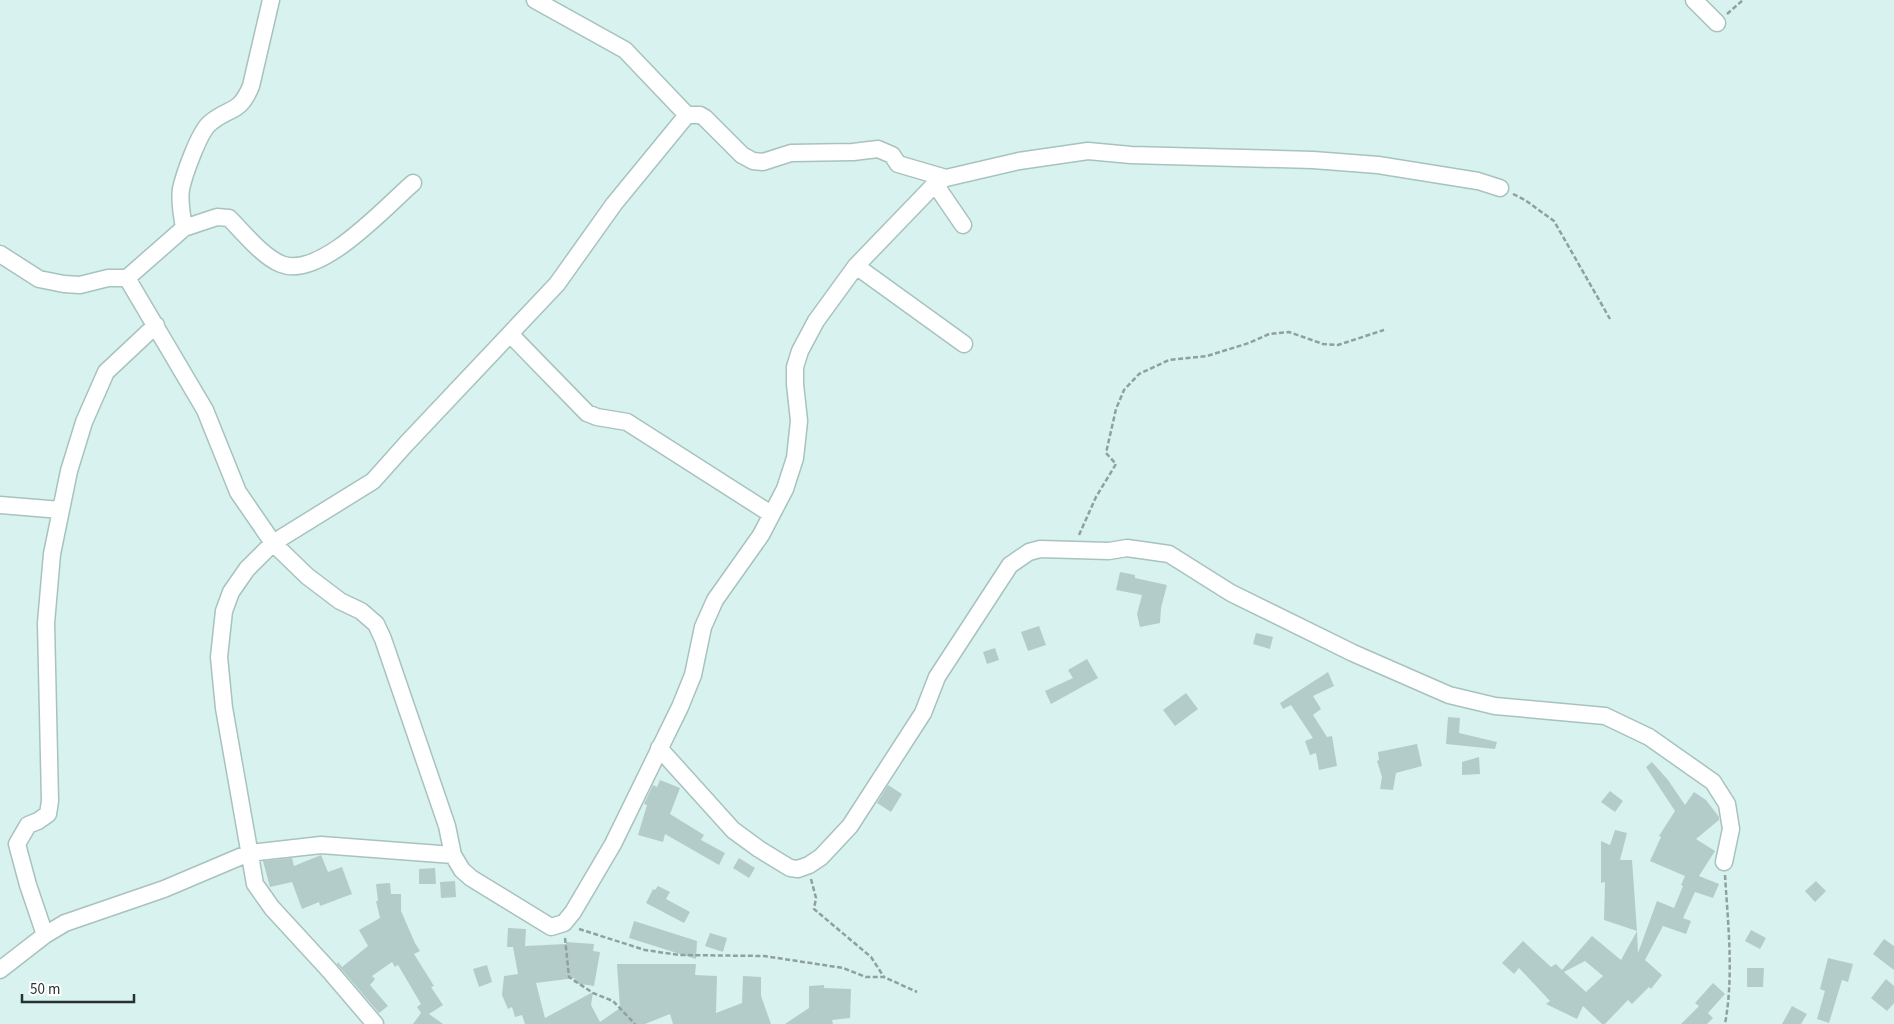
<svg xmlns="http://www.w3.org/2000/svg" width="1894" height="1024" viewBox="0 0 1894 1024" font-family="'Source Sans 3',sans-serif">
  <style>
    .building { fill: #b3ccca; fill-rule: evenodd }
    .lines { fill: none; stroke-linecap: round; stroke-linejoin: round }
    .minor-casing { stroke: #a8c2bf; stroke-width: 19 }
    .path { stroke: #8ea19f; stroke-width: 2.5; stroke-dasharray: 5 2.5; stroke-linecap: butt }
    .minor { stroke: #fff; stroke-width: 16 }
  </style>
  <rect width="100%" height="100%" fill="#d8f2ef"/>
  <path class="building" d="M1120 572 1135 575V578L1167 585 1161 608 1160 623 1140 627 1137 614 1142 595 1116 590Z
    M1039 626 1046 645 1028 651 1021 632Z
    M1256 633 1273 637 1270 649 1253 644Z
    M995 648 999 660 987 664 983 652Z
    M1087 659 1098 678 1051 704 1045 691 1073 678 1068 670Z
    M1328 672 1334 686 1313 696 1321 709 1313 715 1327 737 1332 736 1337 766 1319 770 1316 753 1310 755 1305 741 1313 738 1291 705 1283 709 1280 703Z
    M1186 693 1198 709 1175 726 1163 710Z
    M1448 717 1460 718 1459 733 1497 742 1495 749 1446 744Z
    M1417 744 1422 766 1396 773 1393 790 1380 789 1382 777 1377 761 1379 760 1378 752Z
    M1479 757 1480 774 1462 775V762Z
    M1652 762 1668 780 1685 805 1694 792 1706 800 1719 817V820L1696 839 1715 851 1699 876 1719 884 1713 898 1695 892 1683 918 1691 921 1686 934 1663 926 1645 960 1662 975 1651 989 1649 987 1632 1004 1628 1000 1605 1024H1602L1583 1006 1577 1019 1546 1004 1550 1001 1519 968 1514 974 1502 963 1523 941 1551 967 1556 964 1562 970 1592 936 1621 960 1637 931 1638 953 1657 901 1674 908 1683 886 1681 885 1685 876 1650 861 1661 837 1659 836 1675 811 1646 767ZM1585 961 1603 976 1586 992 1564 972Z
    M660 780 680 788 670 814 704 835 701 840 725 853 719 865 665 834 663 842 638 835 647 805 644 804 653 785 657 787Z
    M888 785 902 794 891 812 877 803Z
    M1610 791 1623 801 1615 812 1601 802Z
    M1615 830 1627 833 1620 860H1632L1637 931 1604 920 1605 882 1601 883V841L1610 845Z
    M321 855 328 872 342 867 352 894 320 906 319 902 302 909 292 882 270 887 263 861 292 858 294 866Z
    M739 858 755 868 749 878 733 868Z
    M435 868 436 884H419V869Z
    M455 881 456 897 441 898 440 882Z
    M1816 881 1826 891 1815 902 1805 891Z
    M390 883 391 894H401V911L415 943 420 951 414 954 434 986 431 987 443 1005 429 1014 443 1024H413L421 1013 417 1007 421 1004 398 965 395 967 392 962 372 976 375 979 370 985 388 1006 379 1013 337 964 338 962 342 967 368 946 359 930 380 918 376 901H378L376 884Z
    M658 886 670 892 666 899 690 912 684 923 646 903 653 889 655 890Z
    M634 921 697 941 696 959 629 938Z
    M508 928 526 929 525 946 566 944V942L594 944 593 951 600 952 594 986 574 983 575 978 536 983 545 1018 593 992 591 1005 600 1022 620 1008 617 964H696L695 975 717 976 716 1013 742 1003 743 976 761 977V996L771 1024H673L670 1014 645 1024H525L522 1015 515 1017 512 1007 508 1009 502 995 504 976 518 974 513 947H507Z
    M1751 930 1766 938 1760 949 1745 941Z
    M710 933 727 938 723 952 705 946Z
    M1884 939 1894 946V970L1873 954Z
    M1828 958 1853 964 1848 982 1842 980 1829 1023 1817 1019 1825 991 1820 989Z
    M487 965 492 982 479 987 473 969Z
    M1747 968H1764L1763 987H1747Z
    M1886 979 1894 986V1003L1887 1011 1871 998Z
    M1713 983 1725 994 1708 1013 1713 1018 1707 1024H1681L1699 1006 1695 1003Z
    M824 985V988L851 989 850 1018 832 1020 833 1024H785L809 1008V986Z
    M1792 1006 1807 1014 1801 1024H1782Z"/>
  <g class="lines">
    <defs>
      <path id="minor" d="M535 0 625 50 687 115H700L705 118 742 155 753 161 763 162 791 153 853 152 878 149 892 155 898 164 946 178
        M1694 0 1717 23
        M935 184 963 225
        M184 228C182 215 179 202 181 189 184 175 199 132 210 123 230 106 239 115 251 86L271 0
        M0 254 39 279 64 284 80 285 108 278H127L184 228 217 217 229 218C243 232 263 257 281 264 320 280 385 207 413 183
        M856 266 964 344
        M127 278 205 410 238 492 273 543 307 576 340 601 361 611 376 624 383 639 447 826 453 855 462 870 471 878 551 927 564 923 573 912 613 844 680 707 693 675 703 627 715 600 761 535 785 489 795 458 799 421 795 384V367L800 351 816 321 856 266 935 184 946 178 1019 161 1088 151 1131 155 1313 160 1378 165 1478 181 1500 188
        M510 334 587 413 597 417 627 422 771 514
        M0 505 61 510
        M659 748 733 830 759 849 790 868 798 869 809 865 821 857 850 826 923 713 937 677 1010 565 1029 552 1040 549 1109 551 1127 548 1169 554 1231 593 1353 653 1449 695 1495 706 1605 716 1649 737 1713 782 1727 804 1731 829 1724 862
        M45 935 28 885 17 844 28 825 38 821 48 814 50 801 46 623 52 554 61 510 69 471 84 422 106 372 156 325
        M0 970 45 935 65 923 164 889 249 853 321 845 453 855
        M375 1024 329 970 272 908 255 884 224 708 219 657 224 611 231 592 247 569 273 543 373 481 406 444 557 284 614 204 687 115"/>
    </defs>
    <use href="#minor" class="minor-casing"/>
    <path class="path" d="M1727 14 1743 0
      M1513 194 1525 200 1554 221 1610 319
      M1079 535 1096 497 1116 464 1106 453 1116 409 1124 390 1139 374 1169 360 1207 356 1249 343 1269 334 1289 332 1323 344 1338 345 1384 330
      M1725 875C1728 925 1734 975 1725 1024
      M811 879 816 898 814 909 871 957 884 977
      M579 929 645 950 679 955 764 956 843 968 866 977H884L917 992
      M565 938 569 977 593 993 613 1001 635 1024"/>
    <use href="#minor" class="minor"/>
  </g>
  <path d="M22 994v8h112v-8" fill="none" stroke="#273130" stroke-width="2.5"/>
  <text x="30" y="994" font-size="15" fill="#273130" stroke="#ffffff" stroke-width="4" paint-order="stroke">50 m</text>
</svg>
